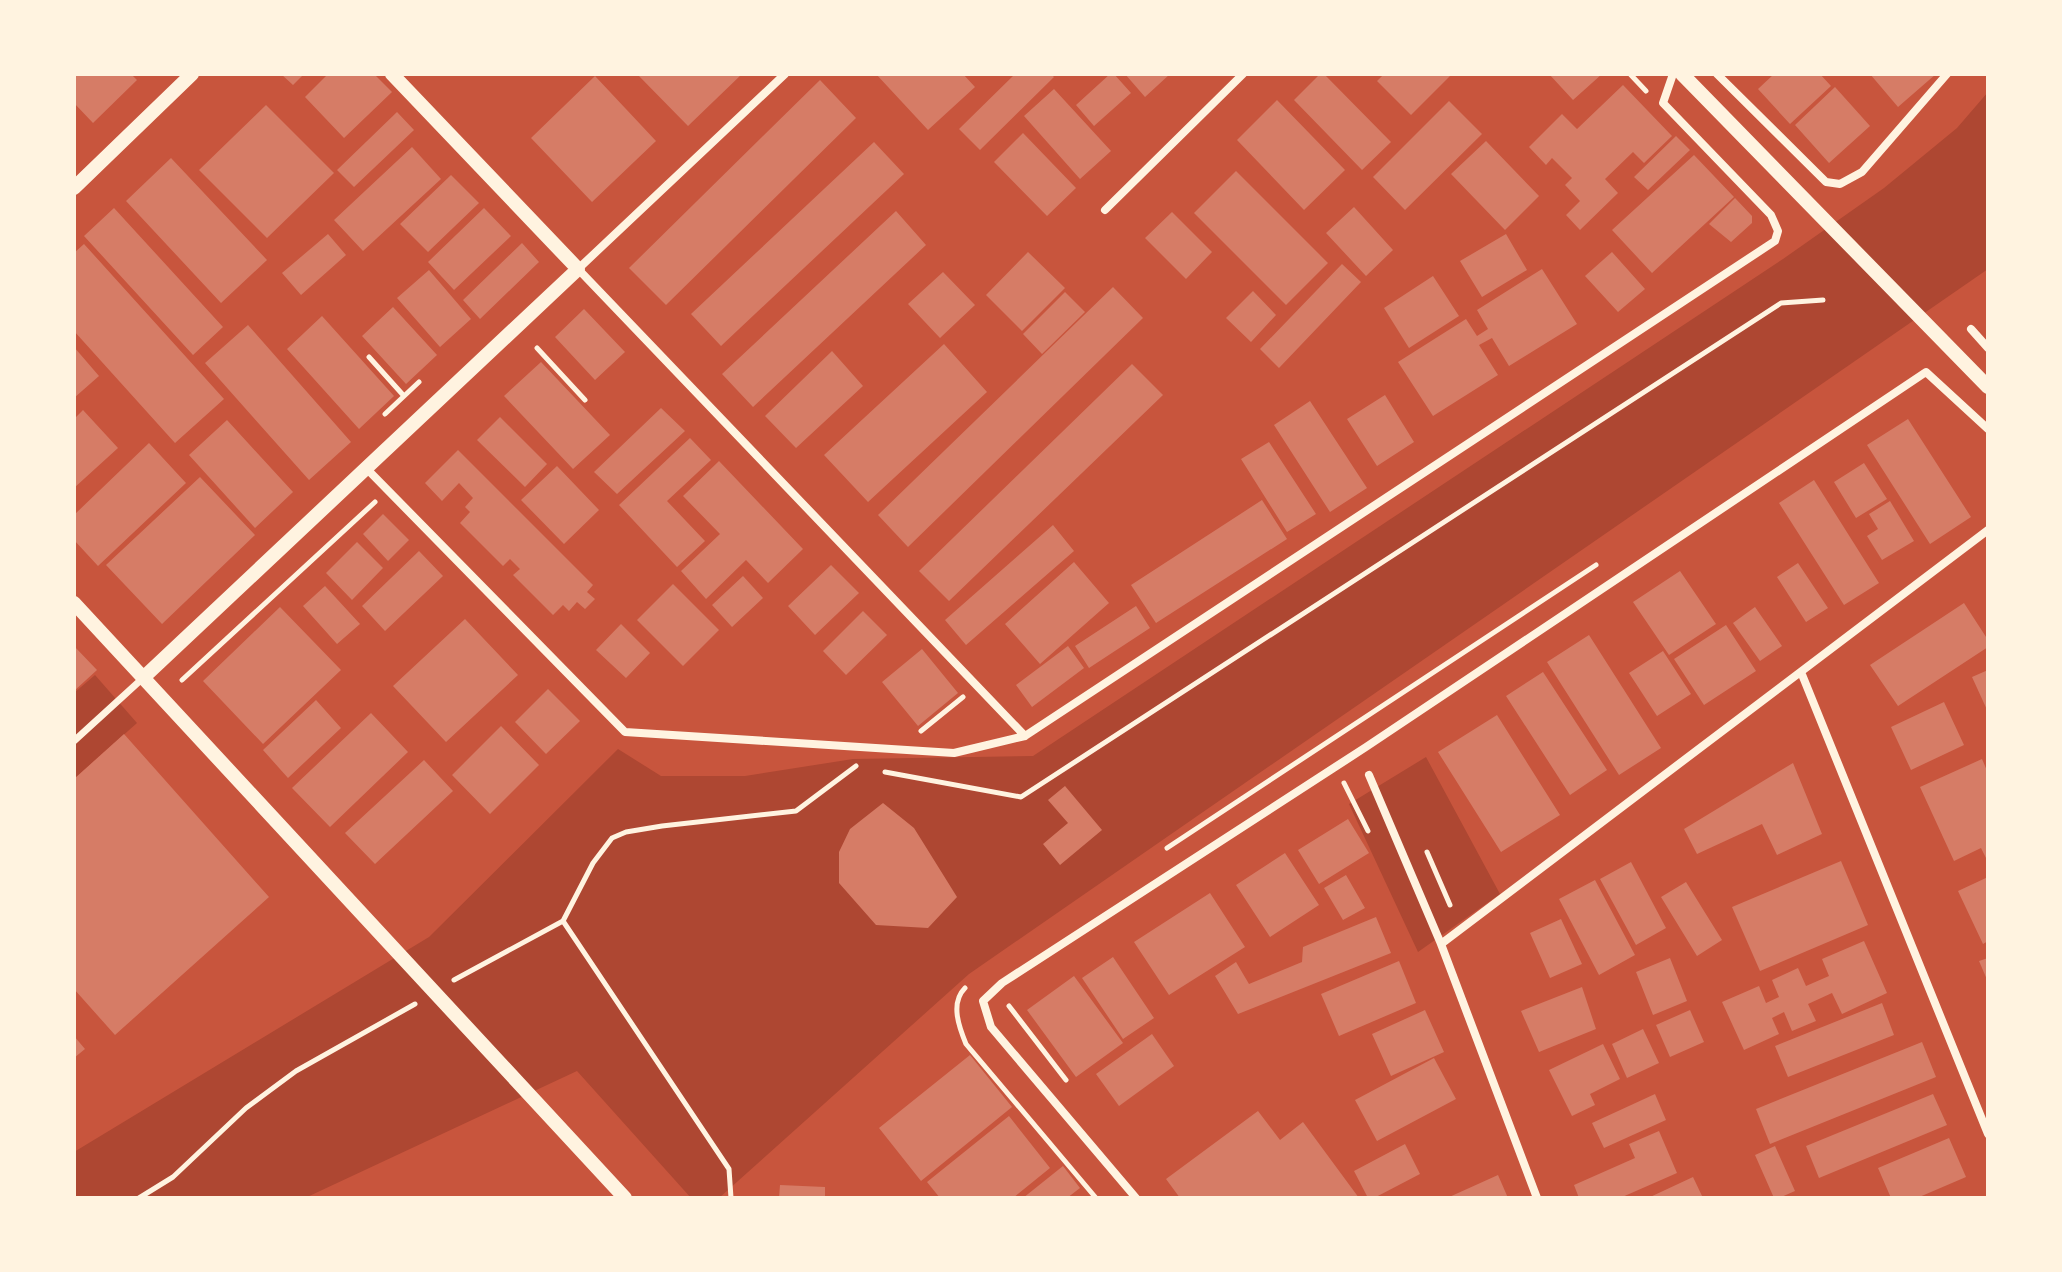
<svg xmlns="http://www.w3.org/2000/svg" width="2062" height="1272" viewBox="0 0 2062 1272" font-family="Rubik,sans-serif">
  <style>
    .green { fill: #ae4732 }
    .building { fill: #d67c66 }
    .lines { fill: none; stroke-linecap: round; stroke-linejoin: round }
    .path { stroke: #fff3e0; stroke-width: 5 }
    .pedestrian { stroke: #fff3e0; stroke-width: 7 }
    .minor { stroke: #fff3e0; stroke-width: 8 }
    .tertiary { stroke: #fff3e0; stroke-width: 14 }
  </style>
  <rect width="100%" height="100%" fill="#c8553d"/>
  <path class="green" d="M1988 92V269L969 974 719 1198H691L577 1071 305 1198H74V1152L429 937 618 749 661 776H745L853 759 1033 756 1783 259 1884 188 1957 128Z
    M95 675 137 723 74 779V693Z
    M1426 757 1500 894 1418 952 1349 804Z"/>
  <path class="building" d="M74 74H131L137 80 93 123 74 103Z
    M281 74H304L293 85Z
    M328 74H374L392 92 344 138 305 97Z
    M637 74H742L688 126Z
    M876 74H963L975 87 928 130Z
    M1015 74H1051L1054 77 980 150 959 129Z
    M1110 74H1114L1131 93 1094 126 1076 105Z
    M1125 74H1170L1145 97Z
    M1320 74H1324L1391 142 1362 170 1294 100Z
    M1384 74H1452L1411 115 1377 81Z
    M1549 74H1602L1573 100Z
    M1774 74H1820L1831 86 1790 124 1758 89Z
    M1870 74H1936L1898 107Z
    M595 76 656 141 592 202 531 138Z
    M820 80 856 118 666 305 629 268Z
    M1623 85 1672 136 1644 163 1633 152 1605 179 1618 193 1580 230 1566 215 1580 201 1565 185 1572 178 1552 158 1546 165 1529 147 1562 114 1577 129Z
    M1835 87 1870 126 1829 163 1795 125Z
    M1054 89 1111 151 1080 179 1024 116Z
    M1277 100 1345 170 1304 210 1237 140Z
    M1449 101 1482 134 1405 210 1373 177Z
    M266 105 334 173 267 238 199 170Z
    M397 112 414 130 354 187 337 170Z
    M1023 133 1076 188 1047 216 994 162Z
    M1676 136 1690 150 1648 190 1634 177Z
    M1486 141 1539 196 1505 230 1451 174Z
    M874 142 904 174 721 346 691 314Z
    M412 147 441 179 363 251 334 220Z
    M1694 155 1734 197 1652 273 1612 230Z
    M171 158 267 260 221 303 126 201Z
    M1236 171 1328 263 1286 305 1194 213Z
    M451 175 479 203 428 252 400 224Z
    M1735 198 1752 216V223L1731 242 1709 224Z
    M1354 207 1393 250 1366 276 1326 233Z
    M114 208 223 327 193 355 84 236Z
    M484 208 511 236 454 290 428 262Z
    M896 211 926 245 753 407 722 374Z
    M1172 212 1212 252 1186 279 1145 238Z
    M328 234 346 255 301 295 282 273Z
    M1506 234 1527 270 1482 297 1460 261Z
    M522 243 539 262 480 319 463 300Z
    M84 244 224 399 175 443 74 331V253Z
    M1028 252 1065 288 1022 331 986 295Z
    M1612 252 1645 289 1618 312 1585 276Z
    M1342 264 1361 282 1279 368 1260 349Z
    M1542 269 1577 324 1509 366 1492 338 1479 345 1498 375 1433 416 1398 362 1466 319 1477 336 1488 329 1477 310Z
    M429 270 471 319 440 347 397 298Z
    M943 272 975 305 940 338 908 304Z
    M1433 276 1459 316 1409 348 1384 308Z
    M1113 287 1143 318 908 547 878 515Z
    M1253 291 1276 315 1251 342 1226 318Z
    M1065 292 1085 312 1042 354 1023 334Z
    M393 307 437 355 406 384 362 336Z
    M584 309 625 352 595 380 555 337Z
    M322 316 394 396 359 429 287 349Z
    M248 325 351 442 309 480 205 363Z
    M944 344 987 392 868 502 824 455Z
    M74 347 99 376 74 398Z
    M832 351 863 386 796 448 765 416Z
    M541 362 610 435 573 469 504 396Z
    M1132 364 1163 395 949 601 919 571Z
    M1385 395 1414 442 1377 466 1347 419Z
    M1310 401 1367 488 1330 512 1274 425Z
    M661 408 685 431 617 494 594 472Z
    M83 410 118 448 74 488V419Z
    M500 417 547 464 525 487 477 440Z
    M1908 419 1971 517 1930 544 1867 445Z
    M227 420 293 492 255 528 189 455Z
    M690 438 711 460 667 501 705 541 677 567 619 505Z
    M1269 442 1316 514 1287 532 1241 459Z
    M149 443 186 483 98 566 74 540V515Z
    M458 450 593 585 587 592 595 599 585 609 577 602 569 611 563 605 553 615 513 575 520 569 510 559 503 566 460 523 470 512 465 507 473 498 459 483 442 501 425 483Z
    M719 461 803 549 768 583 746 560 706 599 681 571 720 534 683 496Z
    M1864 463 1887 499 1856 518 1834 482Z
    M557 466 599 510 564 544 521 500Z
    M200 477 255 535 162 624 106 565Z
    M1814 480 1879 583 1844 605 1779 503Z
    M1262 500 1287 539 1156 623 1131 585Z
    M1890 501 1914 541 1882 560 1867 536 1878 529 1869 514Z
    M383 514 409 540 388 561 363 534Z
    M1053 525 1074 551 966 645 945 620Z
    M357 542 383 568 352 600 326 573Z
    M419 551 443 576 385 631 362 606Z
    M1074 562 1109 603 1040 664 1005 624Z
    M1798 563 1828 608 1806 622 1777 577Z
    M831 565 859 593 815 635 788 606Z
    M1680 571 1716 624 1669 655 1633 602Z
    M743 576 763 598 732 627 712 605Z
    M673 584 719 630 683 666 637 620Z
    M325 586 360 624 337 644 303 606Z
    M1964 603 1988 640V647L1898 706 1870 665Z
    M1136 606 1150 628 1089 668 1075 646Z
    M280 607 341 670 263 744 203 681Z
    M1755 607 1782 646 1760 661 1733 623Z
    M863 611 887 635 846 675 823 651Z
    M465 619 518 675 446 742 393 686Z
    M621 624 650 653 626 678 596 650Z
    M1726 625 1756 671 1704 705 1674 659Z
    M1589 635 1661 748 1619 775 1547 662Z
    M74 646 97 670 74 691Z
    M1068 646 1084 668 1032 707 1016 685Z
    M922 649 958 693 918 726 882 682Z
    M1663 651 1691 694 1657 716 1629 673Z
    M1988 670V712L1972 677Z
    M1543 672 1607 770 1570 795 1506 696Z
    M548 689 580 721 546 754 515 722Z
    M316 700 341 728 288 778 263 750Z
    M1944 702 1964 745 1911 770 1891 727Z
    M371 713 408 752 330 827 292 788Z
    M1497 715 1560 815 1501 852 1438 752Z
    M501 726 539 765 490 814 452 775Z
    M124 734 269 897 115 1035 74 989V779Z
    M1982 759 1988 773V862L1981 848 1954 861 1920 787Z
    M424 760 453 791 375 864 345 833Z
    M1793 763 1822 834 1777 855 1762 824 1697 854 1684 829Z
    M1065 786 1102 830 1060 865 1043 844 1068 823 1048 800Z
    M883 803 914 828 957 897 928 928 876 925 839 883V852L850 829Z
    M1348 819 1369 853 1319 884 1298 850Z
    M1285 853 1319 905 1270 937 1236 885Z
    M1841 861 1868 925 1760 971 1732 907Z
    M1631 862 1666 928 1636 945 1600 879Z
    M1346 875 1365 908 1343 920 1324 888Z
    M1988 877V941L1983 944 1958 891Z
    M1595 880 1635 955 1599 975 1559 899Z
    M1686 882 1722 940 1697 956 1661 897Z
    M1210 893 1245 947 1169 995 1134 942Z
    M1376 917 1391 953 1238 1014 1215 976 1236 962 1249 984 1302 962 1303 947Z
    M1561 919 1582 964 1550 978 1530 933Z
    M1864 941 1887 993 1842 1014 1832 993 1808 1004 1816 1021 1792 1031 1784 1012 1772 1018 1779 1034 1744 1050 1722 1002 1759 986 1766 1003 1779 997 1772 980 1798 968 1806 986 1829 976 1822 959Z
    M1113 957 1154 1018 1123 1039 1082 978Z
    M1670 958 1687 1001 1653 1015 1636 972Z
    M1988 958V982L1979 961Z
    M1399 961 1416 1003 1339 1036 1321 994Z
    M1074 976 1123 1043 1076 1077 1027 1010Z
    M1582 987 1596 1029 1539 1052 1521 1011Z
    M1882 1003 1894 1035 1788 1077 1775 1046Z
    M1425 1010 1444 1052 1391 1076 1372 1034Z
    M1690 1010 1704 1042 1670 1057 1656 1025Z
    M1643 1029 1659 1063 1627 1078 1612 1044Z
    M1152 1034 1174 1066 1119 1106 1096 1074Z
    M74 1036 85 1049 74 1058Z
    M1922 1042 1936 1077 1770 1144 1756 1109Z
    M1603 1044 1620 1079 1590 1094 1595 1105 1572 1116 1549 1070Z
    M970 1055 1012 1107 921 1181 879 1128Z
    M1434 1058 1456 1099 1377 1141 1355 1100Z
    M1655 1094 1666 1120 1604 1148 1592 1123Z
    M1933 1094 1947 1125 1819 1178 1806 1146Z
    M1258 1111 1280 1140 1303 1122 1359 1198H1180L1166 1179Z
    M1009 1116 1050 1168 1013 1198H940L927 1182Z
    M1659 1131 1677 1173 1620 1198H1579L1574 1185 1635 1158 1629 1144Z
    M1949 1138 1966 1177 1917 1198H1891L1878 1168Z
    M1405 1144 1420 1174 1374 1198H1368L1354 1171Z
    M1775 1146 1795 1191 1779 1198H1774L1755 1155Z
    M1063 1166 1080 1188 1067 1198H1023Z
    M1498 1175 1508 1198H1447Z
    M1693 1177 1703 1198H1648Z
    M780 1185 825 1187V1198H779Z"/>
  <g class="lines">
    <path class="path" d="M1630 74 1646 91
      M537 348 585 400
      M369 357 404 396
      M385 414 419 382
      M182 680 375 502
      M921 731 963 697
      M885 772 1021 797 1781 303 1823 300
      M1344 783 1368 831
      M1167 848 1596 565
      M1427 852 1450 905
      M563 921 729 1169 731 1198
      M454 980 563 921 593 863 612 838 626 832 662 826 796 811 856 766
      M965 988C950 1003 959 1027 966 1044L1096 1198
      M1009 1006 1066 1080
      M139 1198 173 1177 246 1108 296 1071 415 1004"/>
    <path class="pedestrian" d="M74 741 143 678"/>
    <path class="minor" d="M785 74 578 269 1025 736
      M1717 74 1826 182 1840 184 1862 172 1947 74
      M1105 210 1243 74
      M1971 329 1988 348
      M366 468 625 732 954 753 1025 736 1775 241 1778 231 1771 215 1663 103 1673 74
      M1801 672 1988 1134
      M1369 775 1441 944 1537 1198
      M1441 944 1988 530
      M1136 1198 991 1027 983 1001 1002 983 1366 747 1926 372 1988 429"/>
    <path class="tertiary" d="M1682 74 1988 387
      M74 188 192 74
      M74 603 625 1198
      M143 678 578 269 392 74"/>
  </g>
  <rect width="2062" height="1272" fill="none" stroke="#fff3e0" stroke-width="152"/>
</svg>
